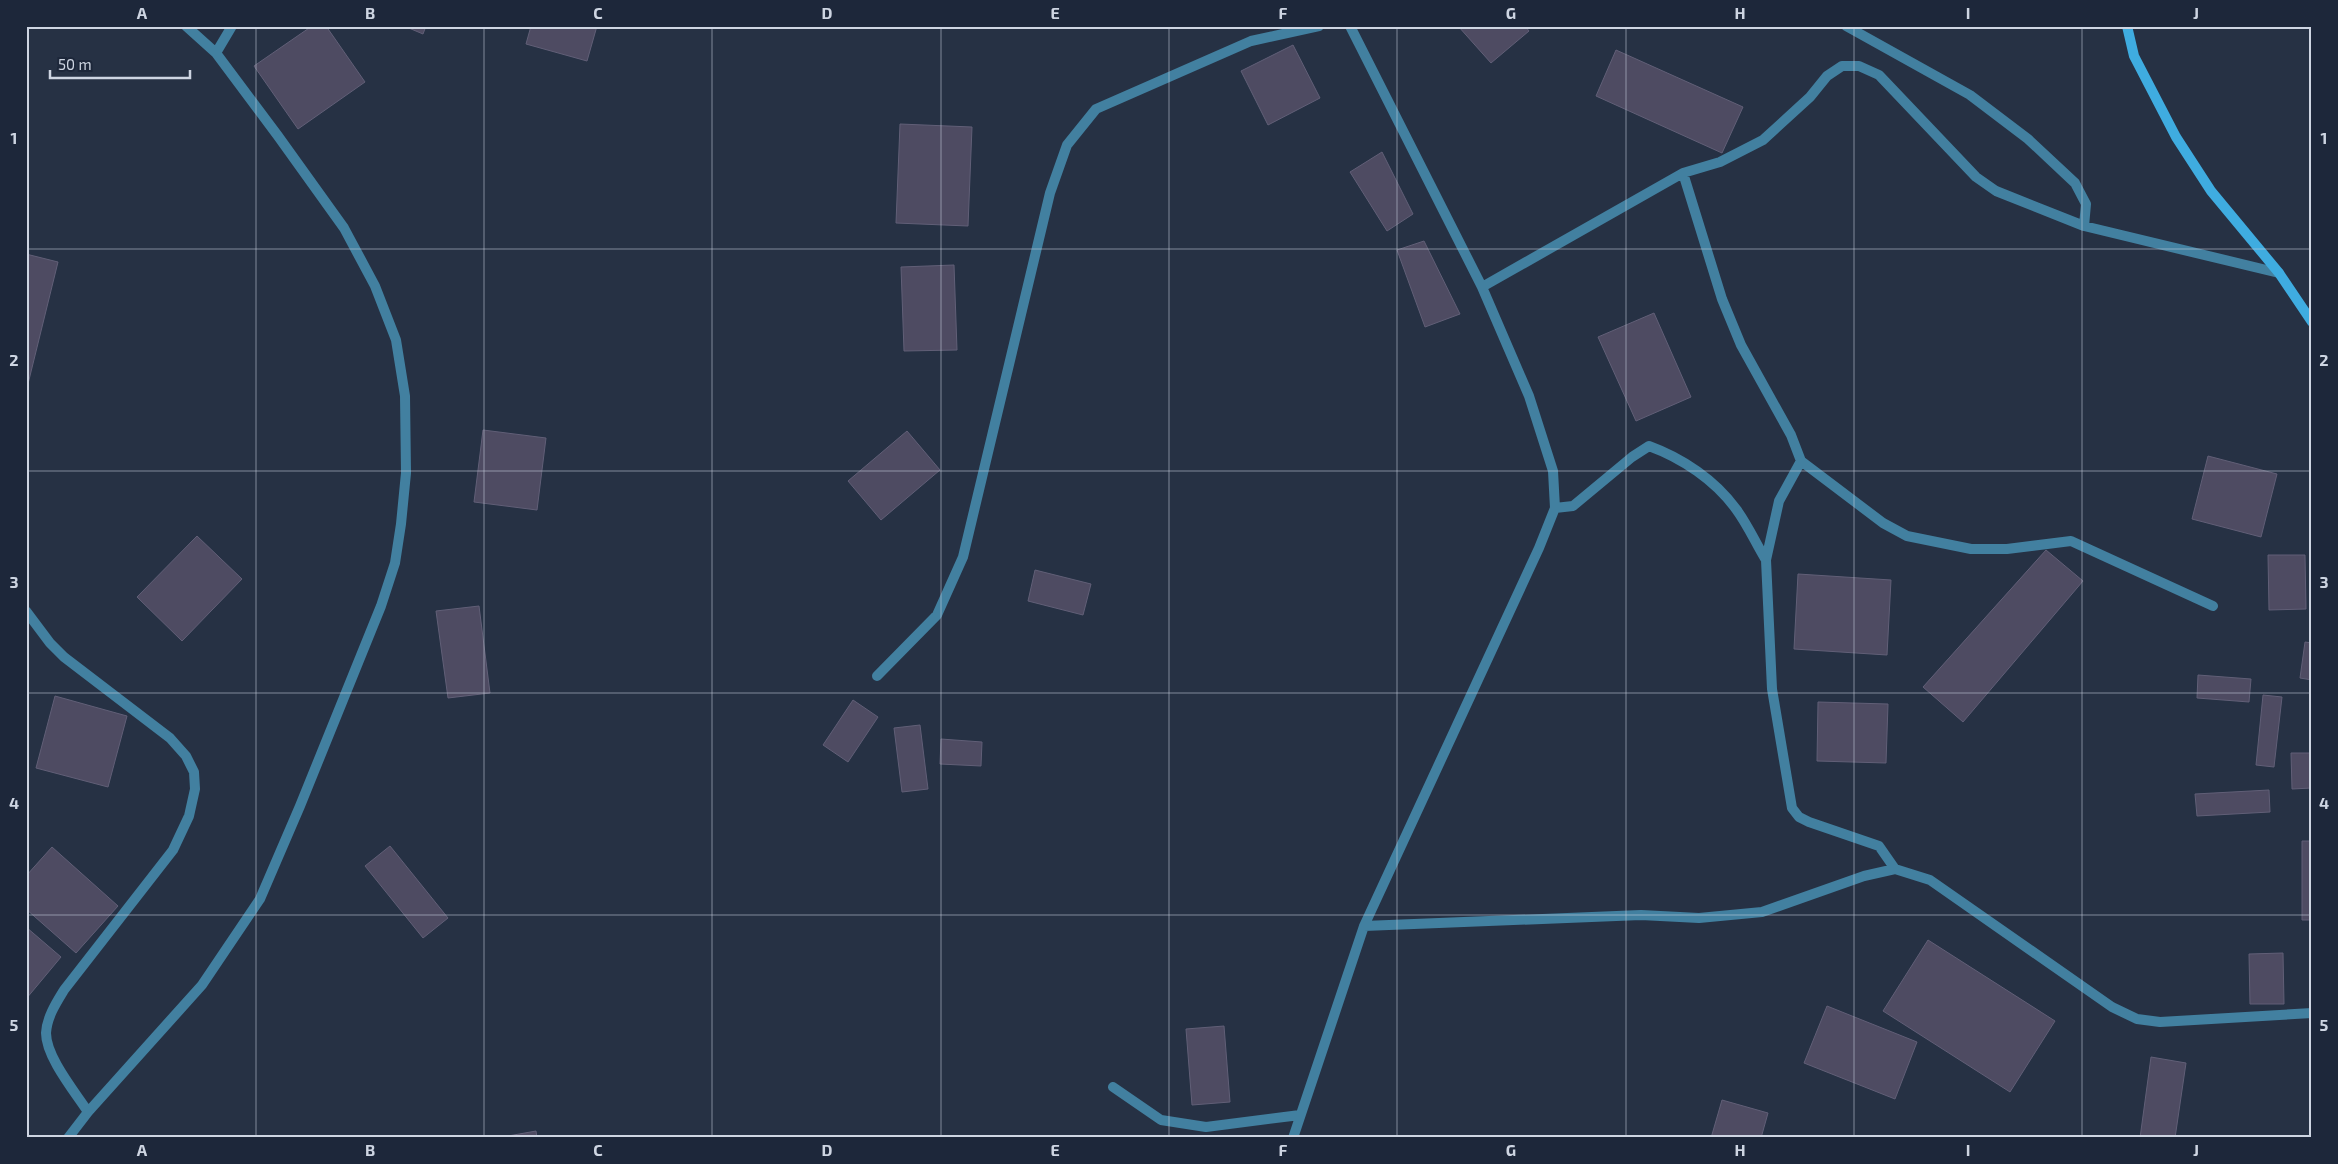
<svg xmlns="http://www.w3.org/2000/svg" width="2338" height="1164" viewBox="0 0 2338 1164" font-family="'Exo 2',sans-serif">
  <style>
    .building { fill: #4e4b62; stroke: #615f77 }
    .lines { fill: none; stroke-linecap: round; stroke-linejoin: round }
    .street { stroke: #4280a0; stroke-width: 10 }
    .secondary { stroke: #3face0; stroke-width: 10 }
    .grid { fill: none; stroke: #ced5e2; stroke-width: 1; stroke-opacity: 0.55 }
    .neatline { fill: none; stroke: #ced5e2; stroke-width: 2 }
    .grid-label { font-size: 16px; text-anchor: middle; font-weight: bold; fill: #ced5e2 }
  </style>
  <rect width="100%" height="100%" fill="#263144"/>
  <path class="building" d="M312 26H326L365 82 298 129 254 66Z
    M404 26H426L423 34Z
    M531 26H597L587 61 526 44Z
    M1458 26H1525L1529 31 1491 63Z
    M1293 45 1320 98 1268 125 1241 71Z
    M1616 50 1743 107 1722 153 1596 96Z
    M900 124 972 127 968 226 896 223Z
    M1382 152 1413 214 1387 231 1350 172Z
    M1424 241 1460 314 1425 327 1397 250Z
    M26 254 58 262 27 388H26Z
    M954 265 957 350 904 351 901 267Z
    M1654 313 1691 397 1636 421 1598 337Z
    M483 430 546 438 537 510 474 502Z
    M907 431 940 470 881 520 848 481Z
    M2208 456 2277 474 2261 537 2192 519Z
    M197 536 242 579 182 641 137 597Z
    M2046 550 2083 581 1963 722 1923 687Z
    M2268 555H2305L2306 609 2269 610Z
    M1035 570 1091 584 1083 615 1028 601Z
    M1798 574 1891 580 1887 655 1794 649Z
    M479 606 490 693 448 698 436 611Z
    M2305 642 2312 643V680L2300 678Z
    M2198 675 2251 679 2249 702 2197 698Z
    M2263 695 2282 697 2274 767 2256 765Z
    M55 696 127 716 108 787 36 768Z
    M853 700 878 717 848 762 823 745Z
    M1818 702 1888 704 1886 763 1817 761Z
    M920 725 928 789 902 792 894 728Z
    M941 739 982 742 981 766 940 764Z
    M2291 753H2312V788L2292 789Z
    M2269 790 2270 812 2197 816 2195 794Z
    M2302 841H2312V920H2302Z
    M390 846 448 918 423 938 365 866Z
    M52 847 118 906 76 953 26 909V876Z
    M26 927 61 957 26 999Z
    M1928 940 2055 1021 2010 1092 1883 1011Z
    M2283 953 2284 1004H2250L2249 954Z
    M1827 1006 1917 1042 1895 1099 1804 1063Z
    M1224 1026 1230 1102 1192 1105 1186 1029Z
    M2151 1057 2186 1063 2175 1138H2140Z
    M1722 1100 1768 1113 1761 1138H1711Z
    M536 1131 537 1138H497Z"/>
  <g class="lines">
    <path class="street" d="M1846 26 1970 95 2028 139 2075 183 2086 204 2084 226
      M216 53 232 26
      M1683 173 1722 299 1741 345 1791 435 1801 461 1883 523 1907 536 1971 549H2007L2071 541 2213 606
      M1482 287 1683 173 1720 162 1763 140 1810 97 1827 76 1842 66H1859L1879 75 1976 177 1996 191 2084 226 2279 273
      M1801 461 1779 501 1766 560 1772 689 1792 808 1799 817 1809 822 1879 846 1895 869
      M1555 508 1573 506 1632 457 1649 446C1682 458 1715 480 1736 509 1748 525 1756 544 1766 560
      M26 611 50 643 64 657 170 738 186 756 194 772 195 789 189 816 173 850 64 990C56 1003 47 1017 46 1033 46 1057 75 1092 88 1112
      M877 676 937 615 963 557 1050 193 1067 145 1096 109 1251 41 1319 26
      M1364 926 1641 915 1699 918 1762 912 1864 876 1895 869 1930 880 2112 1007 2137 1019 2160 1022 2312 1013
      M1113 1087 1161 1120 1206 1127 1300 1115
      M68 1138 88 1112 202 985 260 899 300 806 381 606 395 563 401 524 406 473 405 396 396 340 375 286 344 228 278 136 216 53 186 26
      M1293 1138 1364 926 1539 548 1555 508 1553 471 1529 396 1482 287 1350 26"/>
    <path class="secondary" d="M2127 26 2134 56 2176 137 2211 191 2279 273 2312 322"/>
  </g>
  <path class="grid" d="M256 26V1138M484 26V1138M712 26V1138M941 26V1138M1169 26V1138M1397 26V1138M1626 26V1138M1854 26V1138M2082 26V1138M26 249H2312M26 471H2312M26 693H2312M26 915H2312"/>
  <rect width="2338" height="1164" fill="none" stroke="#1d273a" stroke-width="55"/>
  <path d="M50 70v8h140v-8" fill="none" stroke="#ced5e2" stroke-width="2.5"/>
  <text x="58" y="70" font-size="15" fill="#ced5e2" stroke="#1d273a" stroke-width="4" paint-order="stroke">50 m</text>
  <rect x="28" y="28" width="2282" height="1108" class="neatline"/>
  <g class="grid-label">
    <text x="142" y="19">A</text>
    <text x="370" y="19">B</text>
    <text x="598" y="19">C</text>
    <text x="827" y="19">D</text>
    <text x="1055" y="19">E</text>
    <text x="1283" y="19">F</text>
    <text x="1511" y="19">G</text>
    <text x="1740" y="19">H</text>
    <text x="1968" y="19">I</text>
    <text x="2196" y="19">J</text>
    <text x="14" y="144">1</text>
    <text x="2324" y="144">1</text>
    <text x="14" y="366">2</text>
    <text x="2324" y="366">2</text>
    <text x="14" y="588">3</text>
    <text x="2324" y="588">3</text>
    <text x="14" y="809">4</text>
    <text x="2324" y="809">4</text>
    <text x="14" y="1031">5</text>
    <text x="2324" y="1031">5</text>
    <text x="142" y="1156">A</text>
    <text x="370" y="1156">B</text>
    <text x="598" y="1156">C</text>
    <text x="827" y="1156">D</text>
    <text x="1055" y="1156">E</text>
    <text x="1283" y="1156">F</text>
    <text x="1511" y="1156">G</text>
    <text x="1740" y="1156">H</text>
    <text x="1968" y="1156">I</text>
    <text x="2196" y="1156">J</text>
  </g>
</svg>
